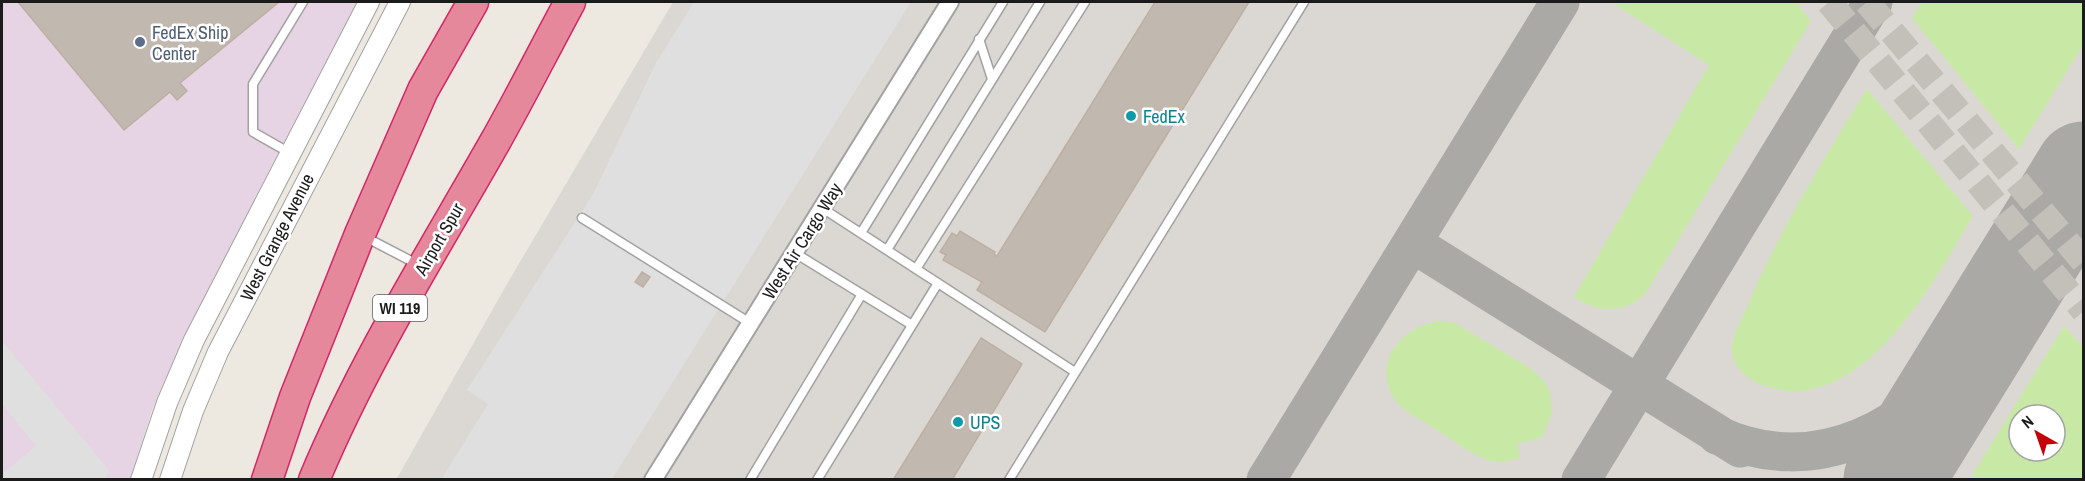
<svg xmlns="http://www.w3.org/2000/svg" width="2085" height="481" viewBox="0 0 2085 481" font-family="'Archivo Narrow',sans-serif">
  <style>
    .industrial { fill: #e6d3e3 }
    .airport { fill: #dbd8d3; fill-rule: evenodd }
    .grass { fill: #c8e8a6; fill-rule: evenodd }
    .parking { fill: #dfdfdf }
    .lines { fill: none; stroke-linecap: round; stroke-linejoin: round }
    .taxiway { stroke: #aba9a5; stroke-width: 39 }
    .runway { stroke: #aba9a5; stroke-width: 99 }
    .building { fill: #c1b8b0; stroke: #beafa3; stroke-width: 1.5 }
    .primary-tunnel { stroke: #c3c0b9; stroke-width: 26; stroke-dasharray: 26 13; stroke-linecap: butt }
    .service-casing { stroke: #a2a2a2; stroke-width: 11 }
    .minor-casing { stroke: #a2a2a2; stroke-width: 20 }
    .tertiary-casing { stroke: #a2a2a2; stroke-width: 22 }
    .motorway-casing { stroke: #d42565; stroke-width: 33 }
    .service { stroke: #fff; stroke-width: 8 }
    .minor { stroke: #fff; stroke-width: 16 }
    .tertiary { stroke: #fff; stroke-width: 20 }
    .motorway { stroke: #e5889c; stroke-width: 30 }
    .service-dot { fill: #5c6f8a; stroke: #fff; stroke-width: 2 }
    .culture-dot { fill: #0f9aa8; stroke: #fff; stroke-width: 2 }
    .labels { text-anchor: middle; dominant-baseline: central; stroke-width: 5; stroke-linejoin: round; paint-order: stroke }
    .shield { fill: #fff; stroke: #5f5f5f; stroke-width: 1.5 }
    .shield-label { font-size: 16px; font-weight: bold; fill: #1b1b1b }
    .service-label { font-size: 18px; fill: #4e5e75; stroke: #fff; text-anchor: start }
    .culture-label { font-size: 18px; fill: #0d838f; stroke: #fff; text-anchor: start }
    .street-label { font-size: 18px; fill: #1b1b1b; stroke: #fff }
  </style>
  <rect width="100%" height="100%" fill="#ede9e1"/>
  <path class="industrial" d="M2 2H360L189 327 152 410 130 479H2Z"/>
  <path class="airport" d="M673 2H2083V479L396 480 507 284ZM2019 415H2055V451H2019Z"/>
  <path class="grass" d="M1611 2H1796L1811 21 1646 293C1624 315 1598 313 1574 297L1709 65Z
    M1922 2H2083V45L2019 149 1912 18Z
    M1867 89 1973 216C1933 283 1858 424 1760 384 1746 378 1730 364 1732 347 1733 333 1743 318 1748 305 1780 229 1824 159 1867 89Z
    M1439 321 1451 322 1460 326 1530 368 1545 382 1550 392 1552 413 1542 438 1519 443 1517 446 1520 458C1509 461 1499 464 1488 460 1470 454 1453 440 1437 430 1426 423 1412 416 1402 407 1398 404 1393 398 1391 393 1375 357 1404 326 1439 321Z
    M2064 326 2083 347V479H1970ZM2019 415H2055V451H2019Z"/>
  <path class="parking" d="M694 2H911L612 479 441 480 488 404 467 390 593 194 656 63Z
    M2 341 109 470 106 479H2V474L36 446 2 404Z"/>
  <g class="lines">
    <path class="taxiway" d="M1412 243 1740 448
      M1717 435C1817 481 1913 427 1972 345 1999 308 2020 267 2044 229L2057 214
      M1266 480 1560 2
      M1581 480 1873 2"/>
    <path class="runway" d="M1893 480 2084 171"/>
  </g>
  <path class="building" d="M18 2H279L180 83 187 91 177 100 170 92 124 130Z
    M1155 2H1249L1045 332 977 290 982 282 943 260 946 255 940 252 952 233 957 236 960 231 995 252 994 254 997 256Z
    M642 272 650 277 643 287 635 282Z
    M981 338 1022 364 952 480H893Z"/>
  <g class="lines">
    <path class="primary-tunnel" d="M1829 2 2084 311
      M1867 2 2084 262"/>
    <defs>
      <path id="service" d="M979 39 992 79
        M290 153 253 132V84L303 2
        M822 208 1075 372
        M582 218 750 323
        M861 233 1003 2
        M365 237 417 264
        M887 250 1040 2
        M795 253 912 325
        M916 269 1085 2
        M750 480 862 294
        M817 480 938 283
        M1009 480 1304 2"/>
      <path id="minor" d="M653 480 950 2"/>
      <path id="tertiary" d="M141 480 167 403 194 340 369 2
        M170 480 193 411 218 352 400 2"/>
      <path id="motorway" d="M267 480 295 397 360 234 423 90 473 2
        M314 480C363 362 432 253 495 142 521 96 545 48 570 2"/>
    </defs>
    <use href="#service" class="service-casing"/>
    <use href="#minor" class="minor-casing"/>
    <use href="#tertiary" class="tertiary-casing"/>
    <use href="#motorway" class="motorway-casing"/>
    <use href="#service" class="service"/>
    <use href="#minor" class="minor"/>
    <use href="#tertiary" class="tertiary"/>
    <use href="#motorway" class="motorway"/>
  </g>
  <circle class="service-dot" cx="140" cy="42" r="6"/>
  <g class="culture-dot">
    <circle cx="1131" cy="116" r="6"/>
    <circle cx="958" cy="422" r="6"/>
  </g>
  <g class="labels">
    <rect class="shield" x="373" y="295" width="54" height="26" rx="4.5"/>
    <g class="shield-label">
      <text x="400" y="308">WI 119</text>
    </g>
    <g class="service-label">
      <text x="152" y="32">FedEx Ship<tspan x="152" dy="21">Center</tspan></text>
    </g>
    <g class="culture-label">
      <text x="1143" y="116">FedEx</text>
      <text x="970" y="422">UPS</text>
    </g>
    <g class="street-label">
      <text transform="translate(277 237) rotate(-63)">West Grange Avenue</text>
      <text transform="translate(439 239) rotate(-60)">Airport Spur</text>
      <text transform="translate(802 241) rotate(-58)">West Air Cargo Way</text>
    </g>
  </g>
  <rect width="2085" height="481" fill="none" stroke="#1b1b1b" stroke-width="6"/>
  <g transform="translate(2037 433) rotate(320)"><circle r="28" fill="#ffffff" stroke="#a4a4a4" stroke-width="1.5"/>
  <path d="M0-4.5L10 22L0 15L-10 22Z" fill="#c50207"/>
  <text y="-9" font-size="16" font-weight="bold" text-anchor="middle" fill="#1b1b1b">N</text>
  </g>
</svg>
